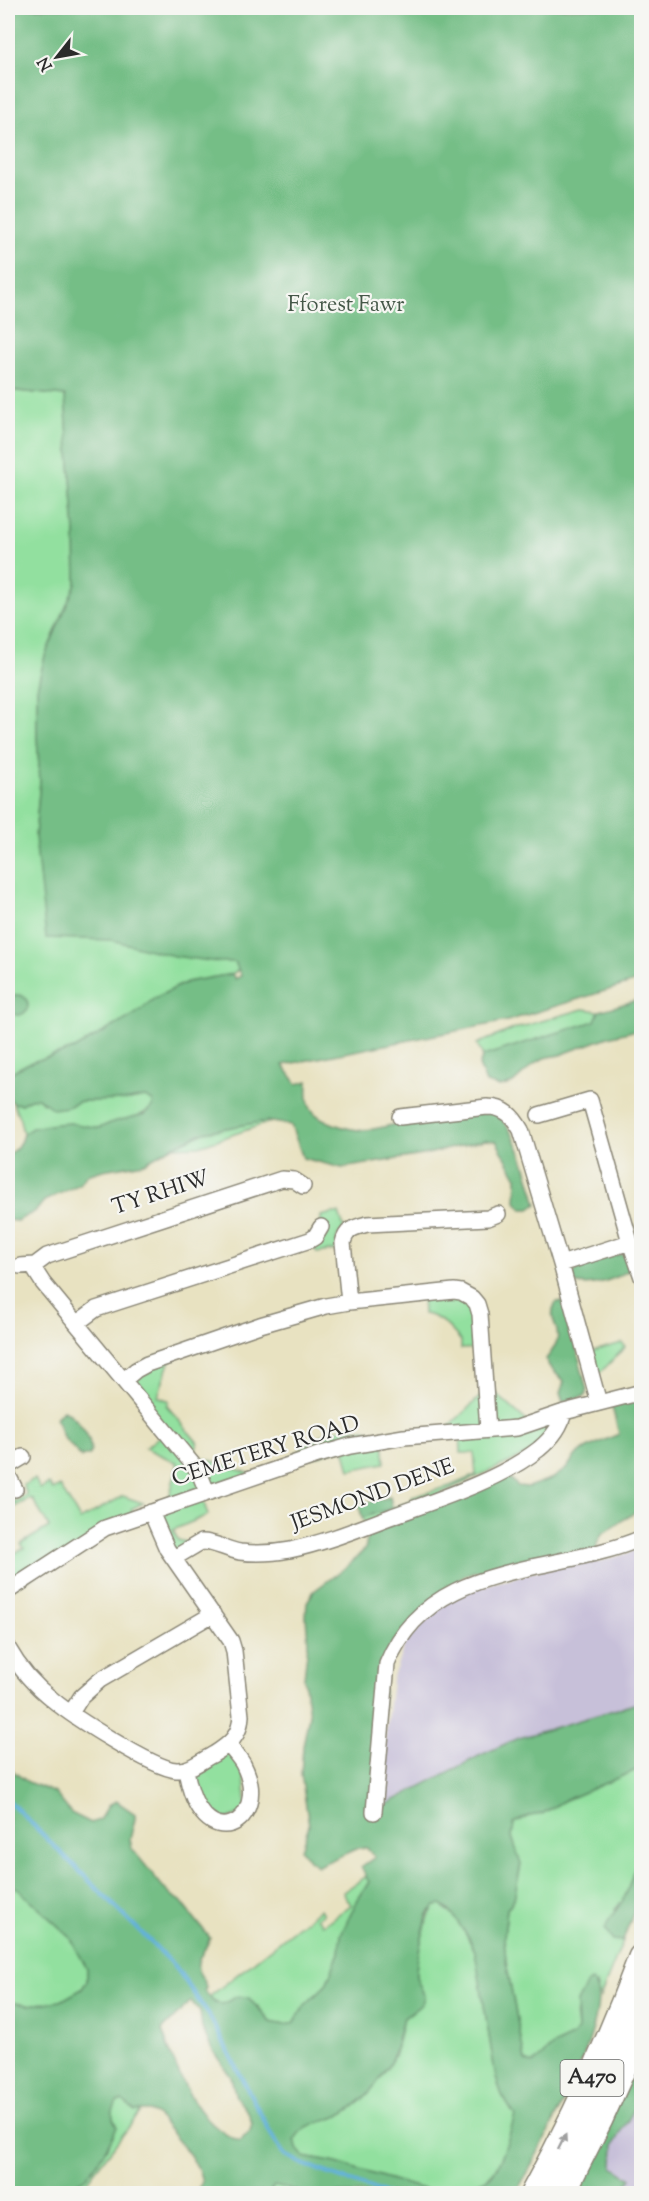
<svg xmlns="http://www.w3.org/2000/svg" width="649" height="2201" viewBox="0 0 649 2201" font-family="'Sorts Mill Goudy',serif">
  <style>
    .industrial { fill: #c7c0d9 }
    .green { fill: #92e09f; stroke: #5e8665; stroke-width: 1.5 }
    .forest { fill: #75be86; stroke: #507458; stroke-width: 1.5; fill-rule: evenodd }
    .lines { fill: none; stroke-linecap: round; stroke-linejoin: round }
    .stream { stroke: #62b1dc; stroke-width: 4 }
    .street-casing { stroke: #8a8676; stroke-width: 18 }
    .highway-casing { stroke: #8a8676; stroke-width: 30 }
    .street { stroke: #fff; stroke-width: 15 }
    .highway { stroke: #fff; stroke-width: 27 }
    .oneway { fill: #a0a0a0 }
    .labels { text-anchor: middle; dominant-baseline: central; stroke-width: 4.5; stroke-linejoin: round; paint-order: stroke }
    .shield { fill: #f6f6f2; stroke: #686867; stroke-width: 1.5 }
    .shield-label { font-size: 21px; font-weight: bold; fill: #2b2b2b }
    .park-label { font-size: 22px; fill: #455848; stroke: #f6f6f2 }
    .street-label { font-size: 22px; fill: #2b2b2b; stroke: #f6f6f2 }
  </style>
  <rect width="100%" height="100%" fill="#f6f6f2"/>
  <filter id="ink" filterUnits="userSpaceOnUse"><feTurbulence type="fractalNoise" baseFrequency=".0167" numOctaves="2"/><feDisplacementMap in="SourceGraphic" scale="12" xChannelSelector="R" yChannelSelector="G"/><feConvolveMatrix kernelMatrix="1 2 1 2 8 2 1 2 1" color-interpolation-filters="sRGB"/></filter>
  <filter id="wash" filterUnits="userSpaceOnUse"><feTurbulence type="fractalNoise" baseFrequency=".008" numOctaves="4" result="noise"/><feDisplacementMap in="SourceGraphic" scale="24" xChannelSelector="R" yChannelSelector="G"/><feGaussianBlur stdDeviation="1.35" result="paint"/><feColorMatrix in="noise" values="0 0 0 0 0 0 0 0 0 0 0 0 0 0 0 0 0 1.4 0 .05"/><feComposite in="paint" operator="in"/></filter>
  <g filter="url(#wash)">
    <rect width="100%" height="100%" fill="#e8e2c1"/>
    <path class="industrial" d="M641 1546V1702L516 1739 481 1755 382 1807 385 1738 392 1680 405 1643 434 1610 464 1591 562 1564 601 1561 629 1553Z
      M641 2071V2193L586 2194Z"/>
    <path class="green" d="M8 390 65 396 75 532 76 583 45 656 37 689V737L40 781 35 837 106 938 241 961 242 968 232 974 187 982 155 998 134 1015 74 1049 29 1063 8 1074Z
      M583 1009 599 1011 595 1021 483 1056 477 1044 511 1030Z
      M145 1097 153 1101V1107C141 1117 129 1118 114 1122 108 1123 103 1128 97 1128 74 1128 43 1120 23 1134L20 1119 13 1103 21 1104 30 1099 38 1098 43 1103 67 1107 81 1101 129 1100Z
      M266 1121 270 1122 199 1146 172 1147 204 1132Z
      M333 1213H339L344 1228 337 1237 336 1250 317 1253 310 1240 321 1227V1216Z
      M422 1293 467 1295 483 1348 461 1349V1341C451 1329 439 1315 423 1314Z
      M622 1343 625 1347 602 1371 592 1378 585 1353Z
      M171 1356 158 1396 169 1401 167 1406 198 1443 194 1455 257 1476 201 1494 208 1515 173 1530 178 1540 194 1544 174 1558 151 1512 167 1506 178 1463 145 1448 166 1431 124 1380Z
      M485 1384 529 1423 564 1412 539 1449 367 1526 362 1518 412 1501V1497L450 1486 476 1475 474 1453H461L460 1432 442 1433 485 1392Z
      M346 1428 364 1429 389 1439 383 1440 385 1463 350 1470 344 1448 281 1467C301 1449 319 1431 346 1428Z
      M35 1479 40 1489 49 1484 53 1490 60 1486 80 1520 123 1496 143 1503 131 1509 134 1517 8 1591V1557L24 1548 21 1544 49 1527 32 1498 8 1510V1495L9 1494 14 1502 27 1495 23 1485Z
      M229 1745 243 1763 247 1811 214 1824 186 1769Z
      M641 1768V1859L637 1864 624 1900 615 1909 612 1940 623 1941 600 1998 596 1984 576 2013 578 2029 572 2037 553 2046 533 2064 525 2061 506 1962 504 1937 507 1909 514 1899 521 1864 512 1837 514 1823 529 1816 542 1814 563 1801Z
      M367 1876 369 1882 357 1901 341 1935 339 1953 326 1985 305 2005 294 2023 285 2025 270 2022 258 2006C242 2005 220 2009 209 1997L320 1909 323 1914 317 1918 323 1925 351 1905 343 1892Z
      M8 1880 70 1937 87 1969V1981L82 1989 61 2001 28 2005 8 2002Z
      M441 1905 456 1917 475 1951 496 2078 502 2095 515 2116C510 2133 502 2167 487 2178 481 2183 472 2184 464 2187L465 2193H436L336 2163 304 2157 297 2149 295 2139 300 2130 321 2121 340 2115 362 2100 386 2070 395 2054 403 2019 417 2008 424 1995C421 1988 415 1981 416 1973 416 1957 426 1917 435 1906Z
      M122 2101 142 2110 78 2193 68 2194C71 2184 79 2183 86 2177 98 2164 110 2143 117 2127 111 2116 111 2113 117 2102Z
      M274 2186 308 2192 311 2193 269 2194Z"/>
    <path class="forest" d="M8 8H641V980L507 1021 283 1065 297 1084 308 1081C308 1089 306 1101 311 1109 320 1122 350 1131 366 1130 380 1129 393 1124 406 1122 435 1116 465 1115 494 1111 521 1137 526 1169 537 1204L530 1209H522L516 1202 517 1178 496 1141 485 1140 423 1155 342 1168 303 1158 291 1125 266 1121 204 1132 170 1148 144 1163 103 1170 87 1175 78 1185 44 1201 36 1211 17 1221 8 1220V1155C16 1149 21 1144 23 1134L32 1128 55 1124 70 1123 99 1128 113 1122 145 1114 153 1107V1101L145 1097 129 1100 81 1101 67 1107 53 1109 38 1098 30 1099 21 1104 13 1103 8 1097V1074L29 1063 74 1049 134 1015 155 998 187 982 232 974 235 979 241 976 235 962H218L174 956 112 940 46 938 35 837 40 781 37 737V688L45 656 76 583 75 532 65 396 8 390Z
      M8 1005a10 10 0 1 1 20 0a10 10 0 1 1-20 0Z
      M641 999V1029L608 1037 560 1055 544 1058 534 1064 513 1083 500 1087 486 1083 479 1065 483 1056 595 1021 599 1011Z
      M622 1254 627 1259 630 1270C613 1279 593 1289 574 1283L571 1278C580 1259 603 1258 622 1254Z
      M556 1302H565L587 1391 585 1396 563 1402 560 1393 564 1382 549 1366 546 1359C573 1327 543 1327 556 1302Z
      M641 1392V1508L602 1534 597 1543 596 1553 497 1576C487 1573 479 1569 470 1573 445 1583 400 1641 380 1663L378 1677 384 1691 374 1811 481 1755 516 1739 641 1702V1768L563 1801 542 1814 529 1816 514 1823 512 1837 521 1864 514 1899 507 1909 504 1937 506 1962 525 2061 533 2064 553 2046 572 2037 578 2029 577 2002 587 1983 591 1981C623 2005 532 2163 516 2193H465L464 2187C472 2180 482 2184 490 2177 502 2165 510 2132 515 2116L502 2095 496 2078 475 1951 469 1938 449 1910 441 1905 435 1906C432 1909 428 1913 427 1917 424 1928 415 1966 416 1976 417 1983 424 1990 424 1997 423 2009 407 2011 403 2020 396 2037 397 2053 387 2068 375 2088 359 2106 338 2116 320 2125 307 2120 295 2139L297 2149 304 2157 336 2163 436 2193 311 2194 274 2186 269 2193H196L202 2181 198 2168 190 2155 156 2114 149 2111H135L122 2101 117 2102C111 2113 111 2116 117 2127 109 2144 98 2164 86 2177 79 2183 71 2184 68 2193H8V2002L28 2005 61 2001 82 1989 87 1981V1969L70 1937 8 1880V1764L14 1772 28 1782 55 1793 71 1813 91 1823 99 1820 109 1805 116 1801 135 1814V1819L130 1839 132 1849 168 1893 181 1901 210 1938C207 1948 195 1960 198 1970 201 1977 205 1980 206 1988L204 1991 215 2003 222 2004 238 1996 249 1998 270 2022 285 2025 294 2023 305 2005 326 1985 339 1953 341 1935 357 1901 369 1882 361 1867 375 1857 367 1848H358L318 1866 309 1860 301 1849 309 1825 301 1774 303 1746 309 1715 304 1678 308 1643 306 1616 307 1602 314 1591 349 1565 365 1549 368 1536 367 1526 502 1472 518 1486 528 1487 553 1478 566 1469 576 1455 589 1447 619 1434 610 1399ZM191 2001 200 2012 202 2028 213 2051 231 2077 236 2097 248 2112 252 2123 250 2131 240 2141C196 2126 176 2070 162 2030Z
      M63 1410C77 1417 94 1438 90 1455L81 1457 63 1437 56 1418Z
      M390 1497 392 1508 362 1518 359 1504Z
      M641 1859V1892L623 1941 612 1940 605 1930C609 1914 618 1911 624 1898 631 1886 631 1869 641 1859Z
      M641 2053V2097L614 2145 613 2167 631 2179 620 2193 574 2194Z"/>
    <g class="lines">
      <path class="stream" d="M8 1800 175 1966 210 2017 274 2140 284 2154 302 2164 387 2194"/>
    </g>
  </g>
  <g filter="url(#ink)">
    <g class="lines">
      <defs>
        <path id="street" d="M539 1115 590 1100 630 1242 561 1264 599 1403
          M400 1117 487 1107C505 1107 513 1116 521 1130L561 1264
          M630 1242 642 1277
          M35 1265 36 1272 43 1283 199 1472 207 1492
          M20 1266 35 1265 47 1256 282 1179 294 1180 303 1186
          M349 1302 343 1243C346 1229 355 1227 367 1224L488 1218 498 1214
          M77 1323 96 1309 310 1240 315 1237 321 1227
          M124 1380 136 1370 147 1364 260 1325 326 1306 349 1302 454 1291 461 1292 472 1298 477 1304 480 1314 488 1430
          M8 1466 23 1457
          M8 1475 15 1489
          M174 1558 201 1542C213 1541 227 1550 240 1552 256 1554 274 1553 290 1550 324 1543 358 1529 390 1517 439 1499 498 1481 539 1449 551 1439 561 1427 564 1412
          M8 1591 105 1528 318 1455 350 1446 404 1437 517 1428 564 1412 642 1392
          M8 1648C19 1668 35 1686 53 1700 73 1717 153 1768 176 1770 190 1771 202 1760 214 1754 230 1744 240 1736 241 1716L234 1651 231 1641 167 1549 151 1512
          M71 1713 81 1697 100 1680 213 1614
          M186 1769C200 1863 274 1823 243 1764 239 1757 233 1751 229 1745
          M374 1812 387 1664C429 1558 554 1576 642 1538"/>
        <path id="highway" d="M534 2194C576 2118 612 2039 642 1958
          M561 2194 599 2119 642 2024"/>
      </defs>
      <use href="#street" class="street-casing"/>
      <use href="#highway" class="highway-casing"/>
      <use href="#street" class="street"/>
      <use href="#highway" class="highway"/>
    </g>
    <defs><path id="oneway-solid" d="M-6-.8H1V-3.2L6.5 0L1 3.2V.8H-6Z" transform="scale(1.5)"/></defs>
    <use class="oneway" href="#oneway-solid" transform="translate(562 2142) rotate(-63)"/>
  </g>
  <g class="labels">
    <rect class="shield" x="560.5" y="2060" width="63" height="36" rx="4.5"/>
    <g class="shield-label">
      <text x="592" y="2078">A470</text>
    </g>
    <g class="park-label">
      <text x="346" y="306">Fforest Fawr</text>
    </g>
    <g class="street-label">
      <text transform="translate(161 1194) rotate(-18)">TY RHIW</text>
      <text transform="translate(266 1452) rotate(-17)">CEMETERY ROAD</text>
      <text transform="translate(373 1496) rotate(-20)">JESMOND DENE</text>
    </g>
  </g>
  <rect width="649" height="2201" fill="none" stroke="#f6f6f2" stroke-width="30"/>
  <g transform="translate(57 57) rotate(239)" stroke="#f6f6f2" stroke-width="4.5" paint-order="stroke">
  <path d="M0-4.5L10 22L0 15L-10 22Z" fill="#2b2b2b"/>
  <text y="-9" font-size="16" font-weight="bold" text-anchor="middle" fill="#2b2b2b">N</text>
  </g>
</svg>
